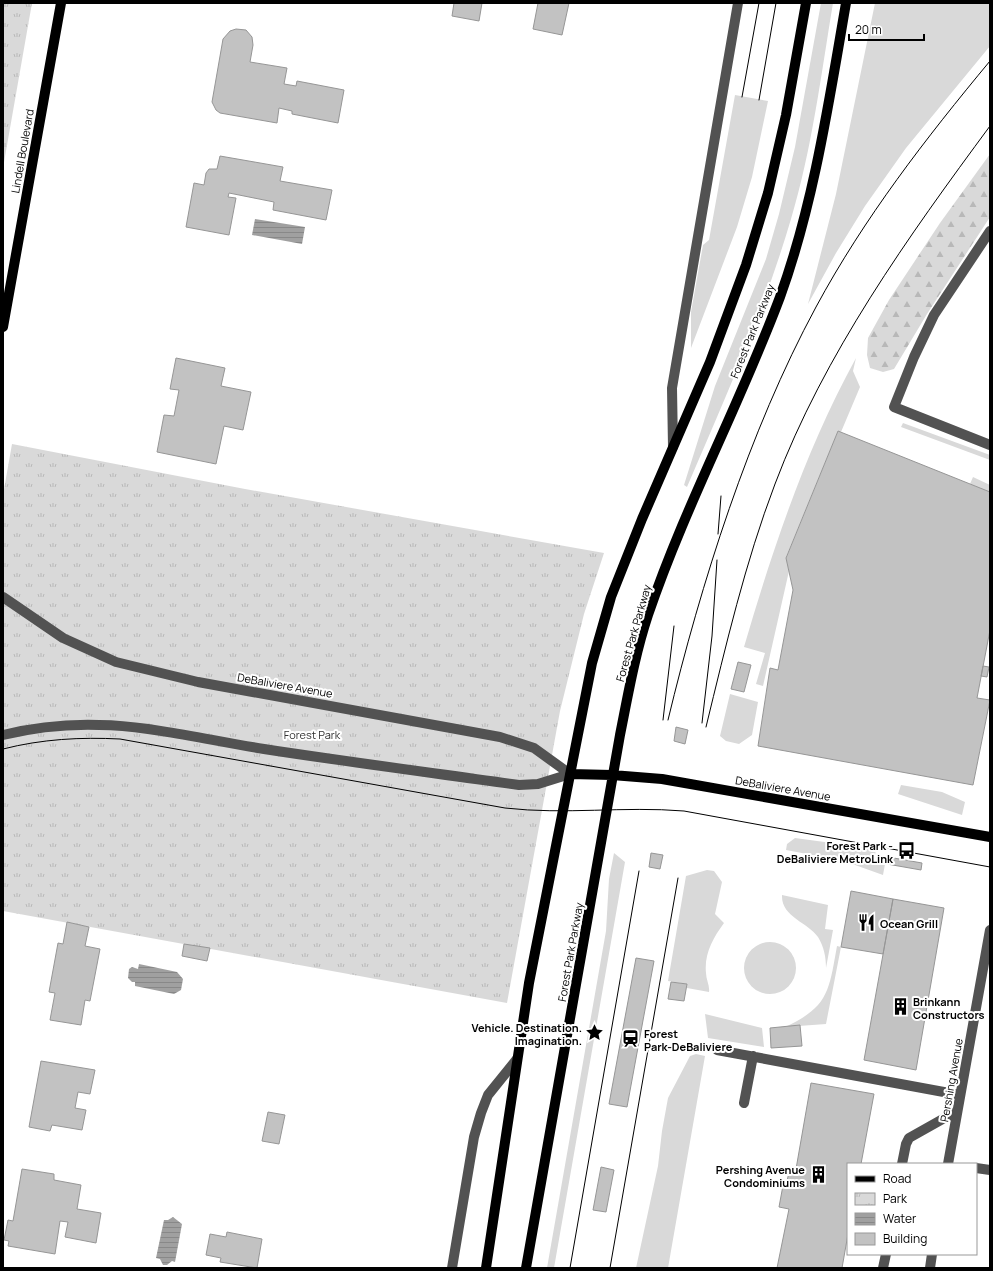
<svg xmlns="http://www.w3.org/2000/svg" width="993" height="1271" viewBox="0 0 993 1271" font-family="Manrope,sans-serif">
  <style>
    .green { fill: #d9d9d9 }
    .forest { fill: url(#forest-firs) }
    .park { fill: url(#park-tufts) }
    .water { fill: url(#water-rules) }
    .building { fill: #c2c2c2; stroke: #969696 }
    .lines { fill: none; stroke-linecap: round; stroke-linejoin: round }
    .minor { stroke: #525252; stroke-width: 10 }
    .major { stroke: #000; stroke-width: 10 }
    .tram { stroke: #000; stroke-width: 1 }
    .labels { text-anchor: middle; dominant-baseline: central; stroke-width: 4; stroke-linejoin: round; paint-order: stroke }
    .street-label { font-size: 11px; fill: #000; stroke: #fff }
    .park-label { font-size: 11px; fill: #303030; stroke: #fff }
    .poi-label { font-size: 11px; font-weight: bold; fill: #000; stroke: #fff; text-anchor: end }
  </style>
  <defs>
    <pattern id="forest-firs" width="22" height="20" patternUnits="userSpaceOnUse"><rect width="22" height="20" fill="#d9d9d9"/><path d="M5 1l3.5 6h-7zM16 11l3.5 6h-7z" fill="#b8b8b8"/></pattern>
    <pattern id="park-tufts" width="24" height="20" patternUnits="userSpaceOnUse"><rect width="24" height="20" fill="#d9d9d9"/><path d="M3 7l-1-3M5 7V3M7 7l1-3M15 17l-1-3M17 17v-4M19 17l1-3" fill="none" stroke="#b8b8b8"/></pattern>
    <pattern id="water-rules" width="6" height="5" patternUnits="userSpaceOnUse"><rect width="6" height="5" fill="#a0a0a0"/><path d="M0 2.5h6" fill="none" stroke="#888"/></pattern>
  </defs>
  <rect width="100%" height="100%" fill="#fff"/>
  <path class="green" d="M821 3H833C821 75 812 149 791 219 764 311 725 399 687 487L684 485 715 386 766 259 779 214 795 147Z
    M875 3 990 4V46L906 148 865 206 836 253 808 304 836 194Z
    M735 95 768 101 752 177 737 227 691 348V312L703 245 709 240Z
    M856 358 853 371 860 387 841 432 838 431 786 557 789 571 763 686 756 684 765 653 744 647C773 548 806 449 856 358Z
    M903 423 990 455V460L901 427Z
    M973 477 990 485V492L970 484Z
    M730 694 758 702 752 735 739 744 726 741 720 736Z
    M901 785 942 792 965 802 962 815 898 794Z
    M795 838 876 849 874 862 885 864 883 875 844 861 786 850 787 844Z
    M614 853 625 862 554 1268H547L606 931 609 879Z
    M707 870 714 871 722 882 715 914 724 923C713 938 704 954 706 973 706 979 710 986 709 992L687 988V984L668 981 686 876Z
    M782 895 828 905 825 929 833 930 826 968C826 957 824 947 818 937 808 922 781 917 782 895Z
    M744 968a26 26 0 1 1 52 0a26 26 0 1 1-52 0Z
    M837 946 841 947 826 1024 785 1027C829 1007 829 990 837 946Z
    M705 1014 762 1028 764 1047 708 1038Z
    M696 1054 705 1056 668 1268H636L658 1166 662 1131 668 1098 690 1056Z"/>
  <path class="forest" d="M990 154V217L927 314 894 369 883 372 870 368 867 355 868 338 889 300 940 223Z"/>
  <path class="park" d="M3 3H32L3 168Z
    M12 444 245 489 604 553 584 614 560 711 507 1003 3 911V495Z"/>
  <path class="water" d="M255 219 305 227 302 244 252 235Z
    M139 964 177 972 183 979 181 990 174 994 135 986V982H132L128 978 129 969 132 967 138 969Z
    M173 1217 182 1224 175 1262 172 1261 167 1265H163L160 1259 156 1258 164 1220H168Z"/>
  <path class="building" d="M454 3H482L479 21 452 16Z
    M538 3H569L562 35 533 29Z
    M236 29 246 30 252 37 253 45 250 62 287 68 284 84 296 86 297 81 344 90 338 123 292 114V111L279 108 277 123 220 113 216 110 212 102 223 39 230 31Z
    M220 156 283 167 280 181 332 190 326 220 273 210 274 202 229 193 228 197 236 198 229 235 186 227 194 183 204 185 206 173 209 169H217Z
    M176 358 225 368 221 386 251 392 243 430 224 426 216 464 157 452 164 415 174 416 179 390 170 389Z
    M838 431 990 492V630L977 698 990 700 973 785 758 746 770 668 778 670 793 590 786 558Z
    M738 662 751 665 744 692 731 689Z
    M983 666 989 667 987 677 981 676Z
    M676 727 688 730 685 744 674 741Z
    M651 853 663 855 660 869 649 867Z
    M888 857 922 863 921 870 887 864Z
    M851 891 893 899 883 954 841 947Z
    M893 899 944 908 916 1070 864 1060Z
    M67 922 89 927 85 946 100 949 90 1001 85 1000 81 1025 50 1020 55 993 49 992 58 943 63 944Z
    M184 944 210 948 207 961 182 956Z
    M636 958 654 961 627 1107 609 1104Z
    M671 982 687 984 684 1001 668 999Z
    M800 1025 802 1046 771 1048 770 1028Z
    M41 1061 95 1070 90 1094 78 1092 75 1108 86 1110 82 1130 52 1125 50 1131 29 1127Z
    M811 1083 874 1094 861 1164H848V1234L842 1268H777L789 1209 779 1207 784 1180 787 1181 790 1168 796 1169Z
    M268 1112 285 1115 279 1144 262 1141Z
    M601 1167 614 1170 606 1212 593 1210Z
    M22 1169 54 1174V1180L81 1185 77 1209 101 1213 96 1243 65 1237 68 1222 60 1221 55 1254 8 1246 9 1241 4 1240 8 1220 13 1221Z
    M227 1232 262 1239 257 1268 220 1262 221 1258 206 1255 210 1234 226 1237Z"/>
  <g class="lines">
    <path class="minor" d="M990 231 934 315 914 357 894 407 990 445
      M673 447 672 388 738 3
      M3 597 63 638 116 662 198 682 500 737 534 748 570 774
      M3 735C98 711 171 734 264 749 348 762 434 773 519 785L538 784 570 774
      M717 1050 960 1095
      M744 1103 753 1056
      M902 1164 906 1144 909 1138 957 1111
      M948 1164 990 930
      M976 1168 990 1170
      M452 1268 474 1137 481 1113 488 1095 517 1059
      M883 1268 886 1254
      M930 1268 932 1254"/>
    <path class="major" d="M3 327 61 3
      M570 774 612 775 662 779 990 837
      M486 1268 529 983 592 663 611 597 642 519 710 362 746 265 768 193 786 115 806 3
      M526 1268 620 735C628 695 635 654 648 615 685 506 740 404 780 297 814 203 829 101 846 3"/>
    <path class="tram" d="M742 97 759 3
      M759 100 776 3
      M718 534 721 496
      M663 720 674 626
      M668 720C701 583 749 431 816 307 864 218 926 138 990 61
      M702 723 712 636 717 560
      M706 727C726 645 745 563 775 484 824 354 908 237 990 126
      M3 749C42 739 81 737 120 739L505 808C565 815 624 806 684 811L990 867
      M570 1268 639 871
      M610 1268 678 878"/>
  </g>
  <defs>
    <symbol id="bus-bare" viewBox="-9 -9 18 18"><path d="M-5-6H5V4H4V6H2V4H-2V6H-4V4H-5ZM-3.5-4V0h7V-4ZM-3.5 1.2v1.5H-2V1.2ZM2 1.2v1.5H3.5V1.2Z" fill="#000" stroke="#fff" stroke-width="2.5" paint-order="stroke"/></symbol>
    <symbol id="restaurant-bare" viewBox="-9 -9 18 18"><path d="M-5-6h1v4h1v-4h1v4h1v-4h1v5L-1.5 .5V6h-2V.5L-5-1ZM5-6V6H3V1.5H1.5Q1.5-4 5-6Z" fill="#000" stroke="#fff" stroke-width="2.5" paint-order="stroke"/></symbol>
    <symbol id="building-bare" viewBox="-9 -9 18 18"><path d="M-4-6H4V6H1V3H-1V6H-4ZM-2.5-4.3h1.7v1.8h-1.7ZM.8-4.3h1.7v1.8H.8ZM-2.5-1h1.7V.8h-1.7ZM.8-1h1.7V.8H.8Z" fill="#000" stroke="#fff" stroke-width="2.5" paint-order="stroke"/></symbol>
    <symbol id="sight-bare" viewBox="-9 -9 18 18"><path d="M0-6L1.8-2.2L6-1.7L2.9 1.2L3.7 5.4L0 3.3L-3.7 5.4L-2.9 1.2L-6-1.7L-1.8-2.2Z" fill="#000" stroke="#fff" stroke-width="2.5" paint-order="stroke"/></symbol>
    <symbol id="station-bare" viewBox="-9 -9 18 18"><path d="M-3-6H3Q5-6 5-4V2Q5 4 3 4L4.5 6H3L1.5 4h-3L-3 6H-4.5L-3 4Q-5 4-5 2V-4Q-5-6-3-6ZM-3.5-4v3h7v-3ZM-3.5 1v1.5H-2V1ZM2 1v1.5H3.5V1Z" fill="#000" stroke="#fff" stroke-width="2.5" paint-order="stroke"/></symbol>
  </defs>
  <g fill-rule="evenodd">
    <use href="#bus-bare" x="894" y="838" width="25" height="25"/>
    <use href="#restaurant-bare" x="854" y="910" width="25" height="25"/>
    <use href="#building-bare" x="888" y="994" width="25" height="25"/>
    <use href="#sight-bare" x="582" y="1020" width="25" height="25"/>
    <use href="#station-bare" x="618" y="1026" width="25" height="25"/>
    <use href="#building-bare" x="806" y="1162" width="25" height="25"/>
  </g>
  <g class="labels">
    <g class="street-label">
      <text transform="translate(22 151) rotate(-80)">Lindell Boulevard</text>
      <text transform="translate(752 331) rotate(-68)">Forest Park Parkway</text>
      <text transform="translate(633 633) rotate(-74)">Forest Park Parkway</text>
      <text transform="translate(285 685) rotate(10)">DeBaliviere Avenue</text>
      <text transform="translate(783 788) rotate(10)">DeBaliviere Avenue</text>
      <text transform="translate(570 952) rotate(-80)">Forest Park Parkway</text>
      <text transform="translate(951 1080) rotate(-80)">Pershing Avenue</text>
    </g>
    <g class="park-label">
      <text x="312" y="734">Forest Park</text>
    </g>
    <g class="poi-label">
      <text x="893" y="845">Forest Park -<tspan x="893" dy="13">DeBaliviere MetroLink</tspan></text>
      <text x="880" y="923" text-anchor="start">Ocean Grill</text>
      <text x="913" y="1001" text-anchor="start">Brinkann<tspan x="913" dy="13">Constructors</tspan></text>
      <text x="582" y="1027">Vehicle. Destination.<tspan x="582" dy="13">Imagination.</tspan></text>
      <text x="644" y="1033" text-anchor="start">Forest<tspan x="644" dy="13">Park-DeBaliviere</tspan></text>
      <text x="805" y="1169">Pershing Avenue<tspan x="805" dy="13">Condominiums</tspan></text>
    </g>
  </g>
  <rect width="993" height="1271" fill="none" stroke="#000000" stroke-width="8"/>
  <rect x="847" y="1163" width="130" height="92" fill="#ffffff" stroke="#999999"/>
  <rect x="855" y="1176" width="20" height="6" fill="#000000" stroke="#999999"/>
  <text x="883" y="1183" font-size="12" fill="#000000">Road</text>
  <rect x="855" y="1193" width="20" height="12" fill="url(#park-tufts)" stroke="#999999"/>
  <text x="883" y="1203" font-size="12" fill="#000000">Park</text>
  <rect x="855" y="1213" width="20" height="12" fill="url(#water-rules)" stroke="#999999"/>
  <text x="883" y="1223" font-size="12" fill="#000000">Water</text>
  <rect x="855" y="1233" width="20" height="12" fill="#c2c2c2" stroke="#999999"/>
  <text x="883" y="1243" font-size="12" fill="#000000">Building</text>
  <path d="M849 34v6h75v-6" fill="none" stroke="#000000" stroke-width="2"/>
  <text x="855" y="34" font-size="12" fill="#000000" stroke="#ffffff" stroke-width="3" paint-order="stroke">20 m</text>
</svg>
